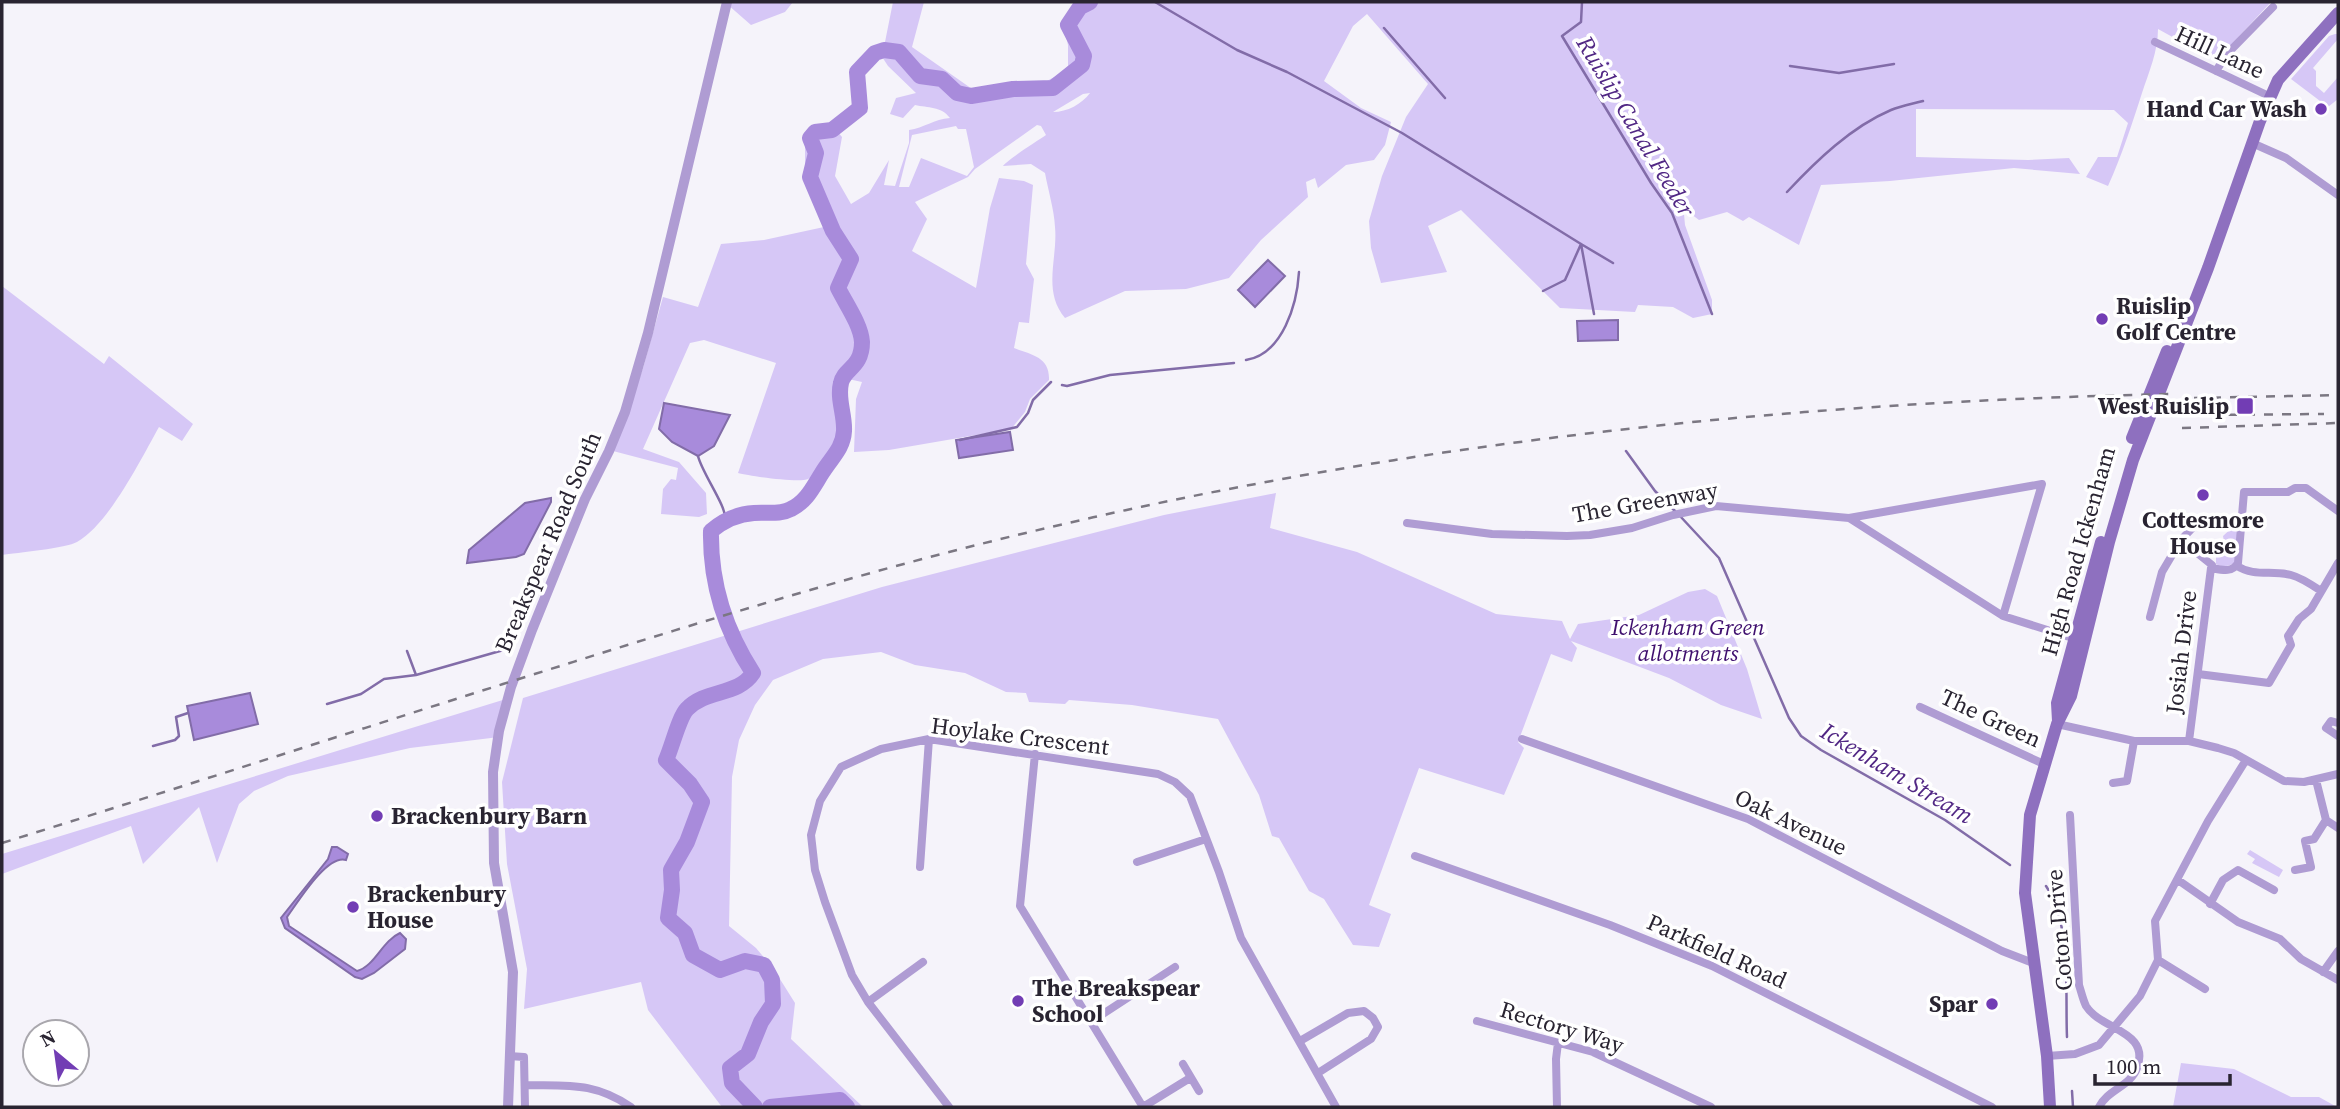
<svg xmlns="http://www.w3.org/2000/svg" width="2340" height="1109" viewBox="0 0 2340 1109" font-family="'Source Serif 4',serif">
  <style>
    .green { fill: #d6c7f6; fill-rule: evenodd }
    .water { fill: #a88bdb; stroke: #826ca8; stroke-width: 2 }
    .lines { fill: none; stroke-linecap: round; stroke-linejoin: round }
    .stream { stroke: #826ca8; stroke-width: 2.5 }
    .river { stroke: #a88bdb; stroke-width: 16 }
    .minor { stroke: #af9cd3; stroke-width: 8 }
    .tertiary { stroke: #af9cd3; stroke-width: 10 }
    .secondary { stroke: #8e70bf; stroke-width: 12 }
    .rail { stroke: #7b7782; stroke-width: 2.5; stroke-dasharray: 9 9; stroke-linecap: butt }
    .poi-dot { fill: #723db4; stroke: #fff; stroke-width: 2.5 }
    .labels { text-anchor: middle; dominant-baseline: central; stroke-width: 7; stroke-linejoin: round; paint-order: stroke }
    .street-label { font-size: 23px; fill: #292431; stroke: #fff }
    .poi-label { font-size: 23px; font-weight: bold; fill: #292431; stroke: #fff; text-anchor: start }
    .park-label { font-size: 23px; font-style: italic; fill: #3f0f6e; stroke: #fff }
    .water-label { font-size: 24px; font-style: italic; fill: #512784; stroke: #fff }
  </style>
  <rect width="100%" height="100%" fill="#f5f3fa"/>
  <path class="green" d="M727 2H793L785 12 751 25 727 4Z
    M893 2H924L912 47 975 91 1030 81 1045 82 1058 75 1068 66V45L1062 21 1077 2H2271L2216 61 2158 29C2158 51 2149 72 2142 93 2132 124 2122 155 2108 186L2086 177 2098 157H2117L2128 123 2114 110 1916 109V157L2028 160 2069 158 2080 174 2014 168 1890 181 1821 185 1799 245 1749 217 1743 221 1727 212 1699 220 1691 214H1684L1685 225 1712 300V314L1693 318 1673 307 1638 305 1635 312 1560 308 1461 210 1428 226 1447 272 1381 283 1371 248 1369 221 1382 176 1406 117 1428 84 1367 14 1353 26 1324 81 1361 108 1391 122 1385 145 1374 160 1346 165 1318 188 1315 178 1306 182 1308 197 1261 240 1229 278 1186 289 1125 291 1065 318C1042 291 1058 258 1055 227 1054 209 1048 190 1045 173L1031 164 1003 166C1007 160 1037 141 1046 135L1041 126 1037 125 975 169 968 177 915 202 927 219 912 251 976 288 990 208 999 178 1024 181 1033 185 1026 264 1034 279 1029 323 1019 322 1014 348C1032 355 1050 357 1049 380L1030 399 1025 412 1011 429 889 450 854 452 856 399 862 382 839 377C833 395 843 412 842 431 840 448 824 472 808 479 799 483 749 476 738 473L776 363 704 340 690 343 643 449 679 462 706 493 707 514 699 517 661 514 663 489 671 479 676 480 678 468 613 451 643 368 663 297 698 307 721 244 764 240 824 227 805 181V136L813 128 831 124 842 137 835 176 851 204 869 193 889 160 884 185 895 186 909 143V130C924 128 934 119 950 118 941 106 928 108 915 105L903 118 890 114 896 98 916 93 888 66 875 46 885 42ZM1090 93C1082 104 1067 112 1053 112L1083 94ZM956 126 958 129H966L974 167 967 176 921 158 909 187H899L912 135Z
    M2335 34H2338V39L2313 68 2316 71V86L2324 93 2338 77V99L2328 107 2291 79 2329 36Z
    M2 286 104 364 109 356 193 424 182 441 159 427C141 459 109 524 77 542 67 548 16 553 2 555Z
    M1276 493 1270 528 1357 552 1496 614 1562 621 1570 639 1578 624 1639 615 1688 592 1705 589 1717 596 1747 669 1762 719 1721 705 1669 678 1571 641 1577 648 1572 662 1551 654 1518 742 1524 748 1504 795 1419 768 1369 905 1391 914 1379 947 1353 945 1324 899 1309 891 1279 838 1272 836 1259 795 1218 719 1132 705 1069 700 1065 704 1029 702 1026 693 1006 692 965 673 915 665 881 652 823 659 773 680 755 705 739 740 732 777 729 926 756 948 773 968 795 1003 791 1039 863 1107H722L648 1010 641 982 524 1009 527 969 507 864 502 782 523 698 882 587 1164 515Z
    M2236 524 2237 535 2235 563C2228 566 2223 568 2216 564V556L2225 547 2223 536Z
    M506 699 499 737 410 748 288 776 254 791 239 804 217 863 199 807 143 864 131 826 2 874V854Z
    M2250 850 2283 870 2279 877 2252 863 2255 859 2247 854Z
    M2181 1063 2234 1069 2291 1097H2319L2337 1107H2173Z"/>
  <path class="water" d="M1268 260 1285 276 1255 307 1238 290Z
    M1618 320V340L1578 341 1577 321Z
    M664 403 730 415 714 446 698 456 672 442 659 429Z
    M1010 432 1013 450 959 458 956 440Z
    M551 498V502L524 554 516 557 467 563 469 550 525 503Z
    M250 693 258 724 194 740 187 706Z
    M332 847H337L348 854 346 860C327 854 298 902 287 917L289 926 357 971C375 966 382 941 400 933L406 939 405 949 374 973 362 979 355 977 285 928 281 918 328 859Z"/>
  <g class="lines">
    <path class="stream" d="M1155 2 1237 50 1287 72 1402 133 1581 244 1594 314
      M1582 2 1581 22 1562 36 1651 183 1672 213 1712 314
      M1384 28 1445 98
      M1790 66 1839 73 1894 64
      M1787 192C1816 161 1851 127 1891 110 1901 106 1912 104 1923 101
      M1543 291 1565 280 1581 244 1613 263
      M1246 360C1283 354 1297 304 1299 272
      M1062 385 1067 386 1110 375 1234 363
      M960 440 1017 427 1028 413 1033 400 1051 382
      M1626 451 1655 491 1675 511
      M698 456C702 473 727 507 725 519
      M1680 516 1719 558 1789 718 1801 736 1821 750 1945 820 2010 865
      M416 675 507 649
      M327 704 361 694 384 679 416 675 407 651
      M153 746 175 740 179 736 176 717 188 713
      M2046 886C2072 924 2065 993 2067 1037
      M2072 1091 2073 1107"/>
    <path class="river" d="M755 1107 732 1083 730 1068 748 1054 761 1022 773 1004 772 980 764 965 745 961 720 970 693 955 685 933 668 918 672 890 671 870 687 842 702 802 690 784 666 760C672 747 679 717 687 709 706 689 738 696 753 673 725 630 710 584 711 531 724 520 737 514 754 513 767 512 780 515 791 509 807 501 813 487 822 473 831 458 843 449 844 431 845 415 837 399 841 383 844 368 862 368 862 342 861 325 846 304 838 288L851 259 833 231 810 177 816 153 810 138 815 132 832 130 860 108 857 72 875 53 884 50 899 52 920 76 942 79 957 93 971 96 1013 89 1053 88 1082 65 1084 56 1068 25 1080 7 1090 2
      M770 1107 840 1100 847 1107"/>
    <path class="minor" d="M2155 42 2269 96
      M2216 71 2227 54 2273 7
      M2252 143 2286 158 2338 195
      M1849 518 2042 484 2003 616
      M1407 523 1492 534 1567 536 1590 535 1632 528 1673 515 1716 506 1849 518 2003 616 2079 640
      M2197 523 2181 540 2212 565 2211 568
      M2237 566C2254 577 2272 570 2291 575 2302 578 2312 585 2321 591
      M2211 568C2222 570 2232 573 2238 563L2244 492H2288L2295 488H2306L2338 511
      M2150 617 2162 572 2181 540
      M2198 674 2269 683 2291 645 2288 636 2299 619 2311 609 2338 563
      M1920 707 2046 765
      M2338 723 2331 721 2326 728 2338 736
      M2057 724 2134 741H2189L2218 748 2234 753 2284 781 2304 782 2338 774
      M1522 739 1748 819 2002 951 2033 963
      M2189 741 2211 568
      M1035 754 1020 906 1143 1107
      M2113 783 2127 781 2134 741
      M2070 815 2079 985C2081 991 2083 1000 2086 1006 2101 1030 2151 1031 2137 1068 2131 1086 2107 1090 2099 1107
      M2326 820 2338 828
      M1415 856 1610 925 1712 966 1992 1107
      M1137 862 1206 839
      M920 867 929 739
      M2295 870 2311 867 2305 841 2314 839 2326 820 2316 780
      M2178 880 2238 922 2280 939 2301 959 2338 980
      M2210 904 2223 880 2238 870 2274 890
      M2158 960 2205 989
      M2323 972 2338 951
      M868 1002 923 962
      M1092 1021 1175 967
      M1477 1021 1593 1052 1711 1107
      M1300 1041 1348 1013 1364 1011 1373 1018 1378 1027 1371 1039 1318 1073
      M509 1056 524 1057 525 1107
      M2047 1056 2075 1054 2099 1045 2140 996 2158 960 2155 921 2208 821 2246 760
      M1183 1064 1199 1091
      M526 1085C569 1086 594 1082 631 1107
      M949 1107 868 1002 852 975 825 902 815 870 811 835 820 801 841 767 881 749 929 739 1158 774 1175 782 1190 796 1219 872 1241 938 1336 1107
      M1143 1107 1190 1078
      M1557 1107 1556 1059 1558 1043"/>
    <path class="tertiary" d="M508 1107 513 972 494 863 493 772 499 731 511 687 532 630 585 499 609 451 625 412 648 333 727 2"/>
    <path class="secondary" d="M2132 438 2167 351
      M2058 721 2057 703 2101 542
      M2050 1107 2047 1056 2025 893 2030 815 2057 724 2071 696 2109 542 2133 460 2208 268 2260 121 2278 80 2338 13"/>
    <path class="rail" d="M2194 398 2338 395
      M2192 415 2324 414
      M2182 428 2338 423
      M2 843C169 791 336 737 503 684 684 627 865 570 1051 527 1417 441 1794 402 2170 394"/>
  </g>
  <g class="poi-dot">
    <circle cx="2321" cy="109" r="7"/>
    <circle cx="2102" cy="319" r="7"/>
    <rect x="2236" y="397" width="18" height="18" rx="3.5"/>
    <circle cx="2203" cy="495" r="7"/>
    <circle cx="377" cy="816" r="7"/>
    <circle cx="353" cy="907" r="7"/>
    <circle cx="1018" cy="1001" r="7"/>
    <circle cx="1992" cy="1004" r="7"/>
  </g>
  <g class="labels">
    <g class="street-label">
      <text transform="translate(2220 52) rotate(25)">Hill Lane</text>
      <text transform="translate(1645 502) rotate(-10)">The Greenway</text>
      <text transform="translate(548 542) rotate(-67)">Breakspear Road South</text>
      <text transform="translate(2078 551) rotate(-74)">High Road Ickenham</text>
      <text transform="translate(2181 652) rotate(-83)">Josiah Drive</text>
      <text transform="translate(1991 718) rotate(25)">The Green</text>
      <text transform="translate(1020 736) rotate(7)">Hoylake Crescent</text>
      <text transform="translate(1791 822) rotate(26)">Oak Avenue</text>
      <text transform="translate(2059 930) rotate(-95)">Coton Drive</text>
      <text transform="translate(1717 951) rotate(24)">Parkfield Road</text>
      <text transform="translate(1562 1027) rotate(17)">Rectory Way</text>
    </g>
    <g class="poi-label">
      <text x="2307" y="109" text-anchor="end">Hand Car Wash</text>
      <text x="2116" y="306">Ruislip<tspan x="2116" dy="26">Golf Centre</tspan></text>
      <text x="2229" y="406" text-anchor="end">West Ruislip</text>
      <text x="2203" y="520" text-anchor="middle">Cottesmore<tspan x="2203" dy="26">House</tspan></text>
      <text x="391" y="816">Brackenbury Barn</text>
      <text x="367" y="894">Brackenbury<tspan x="367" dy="26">House</tspan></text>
      <text x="1032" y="988">The Breakspear<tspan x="1032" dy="26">School</tspan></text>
      <text x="1978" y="1004" text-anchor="end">Spar</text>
    </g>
    <g class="park-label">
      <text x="1688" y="627">Ickenham Green<tspan x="1688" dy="26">allotments</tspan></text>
    </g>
    <g class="water-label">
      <text transform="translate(1636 126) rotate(59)">Ruislip Canal Feeder</text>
      <text transform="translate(1897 773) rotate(31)">Ickenham Stream</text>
    </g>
  </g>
  <rect width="2340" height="1109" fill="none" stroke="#292431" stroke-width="7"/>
  <g transform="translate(56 1053) rotate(331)"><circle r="33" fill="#ffffff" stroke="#a9a7ad" stroke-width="2"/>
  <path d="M0-5L12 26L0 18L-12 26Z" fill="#723db4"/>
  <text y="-10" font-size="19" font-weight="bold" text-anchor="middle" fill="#292431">N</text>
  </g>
  <path d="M2095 1074v10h135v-10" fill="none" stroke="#292431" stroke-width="3.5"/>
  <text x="2106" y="1074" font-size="21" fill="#292431" stroke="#ffffff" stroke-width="5" paint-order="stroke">100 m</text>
</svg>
